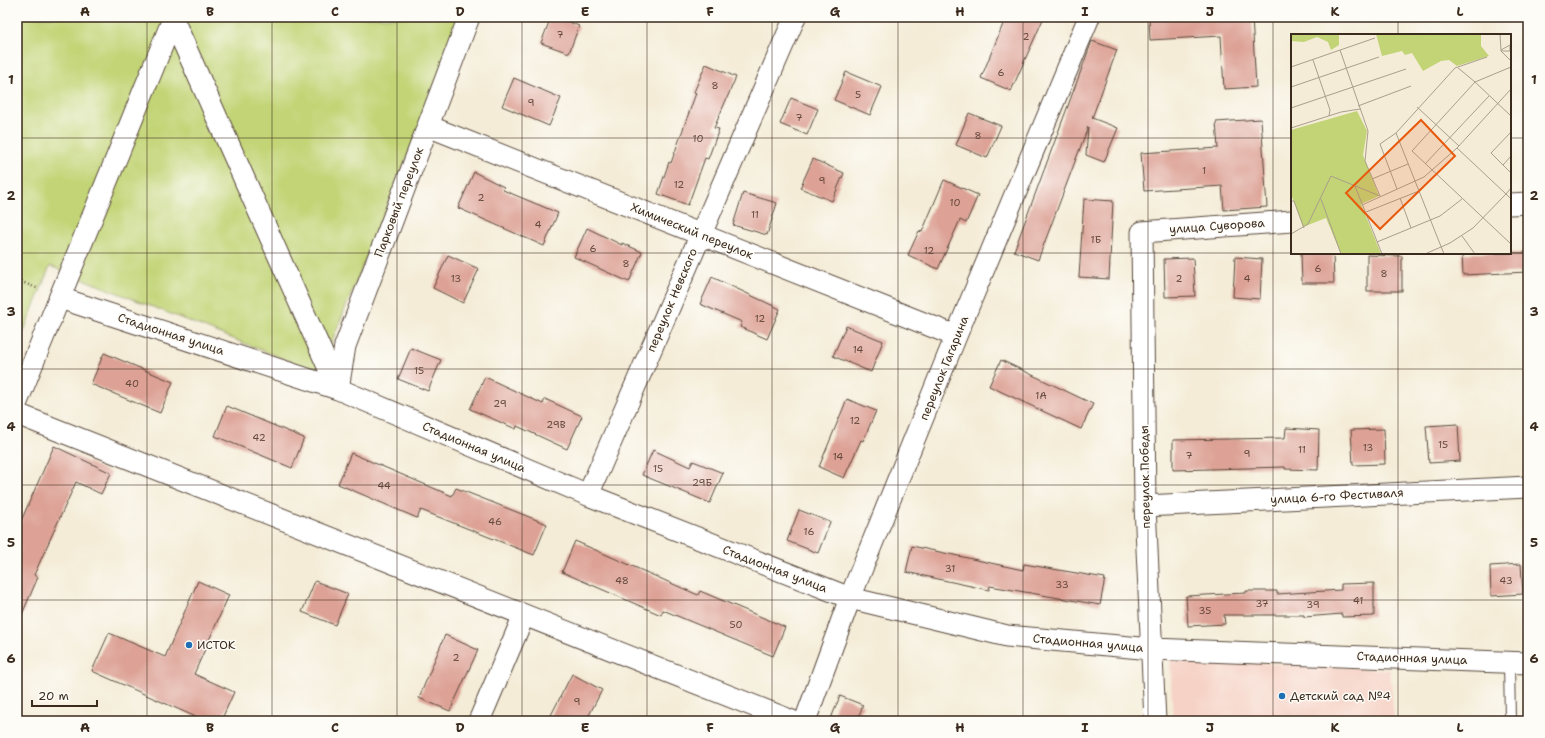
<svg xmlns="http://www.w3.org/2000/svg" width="1545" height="738" viewBox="0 0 1545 738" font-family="'Shantell Sans',sans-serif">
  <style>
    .built { fill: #f6d1c5 }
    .green { fill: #c2d476; stroke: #7e7f4a }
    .building { fill: #dda195 }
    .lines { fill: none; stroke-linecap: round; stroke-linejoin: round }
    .service-casing { stroke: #57473a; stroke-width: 12 }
    .minor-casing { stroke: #57473a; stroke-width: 23 }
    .path { stroke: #57473a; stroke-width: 2.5; stroke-dasharray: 1 3; stroke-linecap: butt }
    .service { stroke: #fff; stroke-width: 10 }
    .minor { stroke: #fff; stroke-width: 21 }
    .grid { fill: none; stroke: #3b2a1e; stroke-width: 1; stroke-opacity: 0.55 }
    .poi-dot { fill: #1f6fb2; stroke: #fdfcf7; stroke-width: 1.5 }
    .labels { text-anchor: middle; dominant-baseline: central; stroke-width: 3; stroke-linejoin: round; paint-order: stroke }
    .number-label { font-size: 10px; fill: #64483c }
    .street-label { font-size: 12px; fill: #3b2a1e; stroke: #fdfcf7 }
    .poi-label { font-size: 12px; fill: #3b2a1e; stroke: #fdfcf7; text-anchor: start }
    .inset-road { fill: none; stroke: #aa9e8d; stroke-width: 1 }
    .view { fill: #e8590c; fill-opacity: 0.15; stroke: #e8590c; stroke-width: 2 }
    .inset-edge { fill: none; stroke: #3b2a1e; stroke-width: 2 }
    .neatline { fill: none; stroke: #3b2a1e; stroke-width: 1.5 }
    .grid-label { font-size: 13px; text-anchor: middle; font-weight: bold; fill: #3b2a1e }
  </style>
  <rect width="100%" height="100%" fill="#fdfcf7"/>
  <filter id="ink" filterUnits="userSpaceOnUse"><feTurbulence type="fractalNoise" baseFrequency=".025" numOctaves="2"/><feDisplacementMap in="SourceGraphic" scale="8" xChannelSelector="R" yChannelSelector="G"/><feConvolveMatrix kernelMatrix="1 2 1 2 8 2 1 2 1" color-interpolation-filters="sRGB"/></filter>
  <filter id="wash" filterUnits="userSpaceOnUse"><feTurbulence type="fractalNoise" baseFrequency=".012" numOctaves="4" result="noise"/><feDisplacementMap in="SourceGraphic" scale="16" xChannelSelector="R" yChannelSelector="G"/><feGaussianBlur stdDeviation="0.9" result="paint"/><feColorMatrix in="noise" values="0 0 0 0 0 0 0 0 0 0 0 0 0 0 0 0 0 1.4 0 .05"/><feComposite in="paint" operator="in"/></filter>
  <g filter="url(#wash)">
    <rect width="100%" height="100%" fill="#f4ecd7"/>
    <path class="built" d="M1170 658 1390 670 1394 721H1173Z"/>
    <path class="green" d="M17 17H464L319 373 50 266 17 348Z"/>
    <g id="blocks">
      <path class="building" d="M551 17H557L579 26 569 53 541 43Z
        M1006 17H1044L1011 91 981 78Z
        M1170 17H1252L1256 87 1224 89 1221 36 1150 40 1149 18Z
        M1092 41 1117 50 1092 118 1118 128 1104 162 1086 155 1088 127 1038 260 1014 251Z
        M706 64 736 77 714 128 719 129 708 159 705 158 688 205 658 194 669 162 671 163 696 93 694 92Z
        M846 72 882 87 870 115 834 100Z
        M514 78 561 98 549 126 502 106Z
        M791 98 818 109 807 135 780 124Z
        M969 113 1001 126 987 158 956 145Z
        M1261 119 1267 207 1224 210 1222 186 1144 191 1141 153 1218 148 1216 122Z
        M813 159 844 173 832 201 800 188Z
        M474 172 504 187 503 190 558 213 544 246 458 208Z
        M944 180 978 195 966 223 960 220 938 269 908 255 919 231 922 232Z
        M743 193 777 203 767 235 733 225Z
        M1084 199 1113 201 1109 279 1079 277Z
        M587 228 622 245V243L642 252 629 282 574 257Z
        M1301 253H1333L1334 283H1302Z
        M1462 253H1528V272L1463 275Z
        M448 255 479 269 463 303 433 288Z
        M1367 255 1402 256V291H1367Z
        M1235 257 1262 259 1260 299 1233 297Z
        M1193 258 1195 296 1165 297 1164 259Z
        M712 277 780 309 767 339 740 327 742 322 700 304Z
        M846 326 883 341 871 372 833 356Z
        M411 348 441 360 428 391 398 379Z
        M104 353 173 382 160 413 91 384Z
        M1001 360 1093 404 1081 429 989 386Z
        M485 377 543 404 545 399 582 416 567 449 517 426 516 429 470 409Z
        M847 399 876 411 863 441 861 440 844 478 819 467Z
        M227 406 304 438 292 468 215 436Z
        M1458 424 1460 461 1429 463 1426 426Z
        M1286 428 1319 430 1318 470 1285 469V467L1173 470V440L1285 438Z
        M1384 429 1385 464 1353 465 1351 430Z
        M54 446 111 473 101 494 76 482 34 575 38 577 17 626V530Z
        M653 450 690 467 693 461 723 473 710 503 642 475Z
        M351 453 452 496 456 488 547 524 534 555 421 510 417 518 338 484Z
        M799 510 830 522 818 553 787 541Z
        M575 541 698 595 700 591 785 627 773 656 663 610 661 615 562 572Z
        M912 546 1023 570 1024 564 1105 578 1100 605 990 586 989 590 906 572Z
        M1521 564 1523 594 1491 596 1490 566Z
        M198 581 229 595 194 674 234 692 221 721H205L92 671 109 633 165 657Z
        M315 581 348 594 335 625 302 612Z
        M1374 583V616L1342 617V614L1304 617V615H1224L1225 624 1188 626 1186 596 1246 593V591H1277V594L1341 590V584Z
        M445 635 478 650 450 711 419 698Z
        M572 674 602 690 586 721H548Z
        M840 696 863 705 857 721H830Z"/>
    </g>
  </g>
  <g filter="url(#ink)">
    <use href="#blocks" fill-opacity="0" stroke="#57473a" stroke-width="1"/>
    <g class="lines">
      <defs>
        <path id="service" d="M1509 662 1510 721"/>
        <path id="minor" d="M172 17 338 389
          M428 126 956 336
          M1510 204 1528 203
          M60 298 338 389 588 495 850 598 1007 636 1152 649 1528 663
          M338 389 345 346 469 17
          M17 402 173 19
          M17 414 792 721
          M588 495 795 17
          M1145 506 1528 487
          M479 721 524 615
          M805 721 850 598 956 336 1089 17
          M1155 721 1145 506 1142 232 1292 221"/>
      </defs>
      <use href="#service" class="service-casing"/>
      <use href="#minor" class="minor-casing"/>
      <path class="path" d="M17 280 39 289"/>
      <use href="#service" class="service"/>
      <use href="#minor" class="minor"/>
    </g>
  </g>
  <path class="grid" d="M147 17V721M272 17V721M397 17V721M522 17V721M647 17V721M772 17V721M898 17V721M1023 17V721M1148 17V721M1273 17V721M1398 17V35M17 138H1292M1510 138H1528M17 253H1528M1398 253V721M17 369H1528M17 485H1528M17 600H1528"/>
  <g class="poi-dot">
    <circle cx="189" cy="645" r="4"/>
    <circle cx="1282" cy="696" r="4"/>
  </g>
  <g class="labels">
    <g class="number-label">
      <text x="560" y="34">7</text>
      <text x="1026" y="36">2</text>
      <text x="1001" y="72">6</text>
      <text x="715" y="85">8</text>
      <text x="858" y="94">5</text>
      <text x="531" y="102">9</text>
      <text x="799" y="117">7</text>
      <text x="978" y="135">8</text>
      <text x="698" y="138">10</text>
      <text x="1204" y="170">1</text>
      <text x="822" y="180">9</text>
      <text x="679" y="184">12</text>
      <text x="481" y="197">2</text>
      <text x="955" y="202">10</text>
      <text x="755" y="214">11</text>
      <text x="538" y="224">4</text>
      <text x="1096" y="239">1Б</text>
      <text x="593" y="248">6</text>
      <text x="929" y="250">12</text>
      <text x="626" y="263">8</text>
      <text x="1318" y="268">6</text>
      <text x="1384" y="273">8</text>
      <text x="456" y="278">13</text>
      <text x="1179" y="278">2</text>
      <text x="1247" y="278">4</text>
      <text x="760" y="318">12</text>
      <text x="858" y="349">14</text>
      <text x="419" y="370">15</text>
      <text x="132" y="383">40</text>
      <text x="1041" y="395">1А</text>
      <text x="500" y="403">29</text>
      <text x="855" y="420">12</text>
      <text x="556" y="424">29В</text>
      <text x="259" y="437">42</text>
      <text x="1443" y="444">15</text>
      <text x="1368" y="447">13</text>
      <text x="1302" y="449">11</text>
      <text x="1247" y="453">9</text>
      <text x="1189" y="455">7</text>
      <text x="838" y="456">14</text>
      <text x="658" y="468">15</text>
      <text x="702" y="482">29Б</text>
      <text x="384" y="485">44</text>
      <text x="495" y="521">46</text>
      <text x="809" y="531">16</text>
      <text x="950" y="568">31</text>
      <text x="622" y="580">48</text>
      <text x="1506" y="580">43</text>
      <text x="1062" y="584">33</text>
      <text x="1358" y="600">41</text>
      <text x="1262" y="603">37</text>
      <text x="1313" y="604">39</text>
      <text x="1205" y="610">35</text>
      <text x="736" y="624">50</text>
      <text x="456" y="657">2</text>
      <text x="577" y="701">9</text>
    </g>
    <g class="street-label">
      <text transform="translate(399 202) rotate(-69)">Парковый переулок</text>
      <text transform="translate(1217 226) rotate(-4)">улица Суворова</text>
      <text transform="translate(692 231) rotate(22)">Химический переулок</text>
      <text transform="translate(672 300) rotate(-67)">переулок Невского</text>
      <text transform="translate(171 334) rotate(18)">Стадионная улица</text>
      <text transform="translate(944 368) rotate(-68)">переулок Гагарина</text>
      <text transform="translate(474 447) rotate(23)">Стадионная улица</text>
      <text transform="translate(1145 477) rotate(-91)">переулок Победы</text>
      <text transform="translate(1337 496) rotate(-3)">улица 6-го Фестиваля</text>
      <text transform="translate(775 569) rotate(21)">Стадионная улица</text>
      <text transform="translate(1088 643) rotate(5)">Стадионная улица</text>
      <text transform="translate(1412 658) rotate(2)">Стадионная улица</text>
    </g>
    <g class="poi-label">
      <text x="197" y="645">ИСТОК</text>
      <text x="1290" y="696">Детский сад №4</text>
    </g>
  </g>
  <g transform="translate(1291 34)">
    <rect width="220" height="220" fill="#f4ecd7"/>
    <path d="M0 0H48V11L40 16 37 8 26 3 13 8 0 7ZM85 0H190V12L198 22 166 32 158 26 150 27 132 37 121 19 114 21 111 17 91 22ZM66 77 76 97 72 121 88 162 70 170 90 220H50L35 184 12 193 0 160V96Z" fill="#c2d476"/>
    <path class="inset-road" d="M209 0 210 17 220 27M49 16 77 97 74 127 89 162M210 16 219 11V17H210M22 26 39 76 38 82M0 33 84 4M167 33 196 23M220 33 184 48 121 117 220 210M0 53 88 23M67 72 120 52M126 73 168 112M0 74 115 35M0 94 50 78 69 75M220 98 200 119 220 139M105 99 153 220M134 130 198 62M212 131 220 122M81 145 117 130M64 152 91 220M220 154 215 160 220 165M106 155 89 110 105 99 164 34 166 33 184 48 220 82M109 164 120 194M30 165 50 220M0 167H3L13 194M71 171 133 143 166 114 220 55M75 178 128 157M0 200 17 190 40 142 89 162M171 202 184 220M86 208 149 182 171 165M134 220 159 209 182 194 215 160 166 114"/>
    <path class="view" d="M130 86 164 122 89 195 55 159Z"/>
    <rect width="220" height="220" class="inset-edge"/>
  </g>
  <rect width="1545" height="738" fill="none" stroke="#fdfcf7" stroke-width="44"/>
  <path d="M32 700v6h65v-6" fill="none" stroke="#3b2a1e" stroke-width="2"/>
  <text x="38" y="700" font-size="12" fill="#3b2a1e" stroke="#fdfcf7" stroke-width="3" paint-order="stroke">20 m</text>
  <rect x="22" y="22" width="1501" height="694" class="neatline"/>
  <g class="grid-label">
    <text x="85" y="16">A</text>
    <text x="210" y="16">B</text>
    <text x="335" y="16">C</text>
    <text x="460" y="16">D</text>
    <text x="585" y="16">E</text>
    <text x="710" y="16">F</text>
    <text x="835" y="16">G</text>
    <text x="960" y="16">H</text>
    <text x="1085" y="16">I</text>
    <text x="1210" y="16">J</text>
    <text x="1335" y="16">K</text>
    <text x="1460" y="16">L</text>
    <text x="11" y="84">1</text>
    <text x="1534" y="84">1</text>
    <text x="11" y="200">2</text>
    <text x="1534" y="200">2</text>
    <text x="11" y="316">3</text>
    <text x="1534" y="316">3</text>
    <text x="11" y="431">4</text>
    <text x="1534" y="431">4</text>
    <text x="11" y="547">5</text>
    <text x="1534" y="547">5</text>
    <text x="11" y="663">6</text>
    <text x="1534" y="663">6</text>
    <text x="85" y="732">A</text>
    <text x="210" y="732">B</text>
    <text x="335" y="732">C</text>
    <text x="460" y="732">D</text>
    <text x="585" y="732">E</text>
    <text x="710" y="732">F</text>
    <text x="835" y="732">G</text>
    <text x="960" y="732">H</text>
    <text x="1085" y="732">I</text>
    <text x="1210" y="732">J</text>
    <text x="1335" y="732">K</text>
    <text x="1460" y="732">L</text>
  </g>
</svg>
